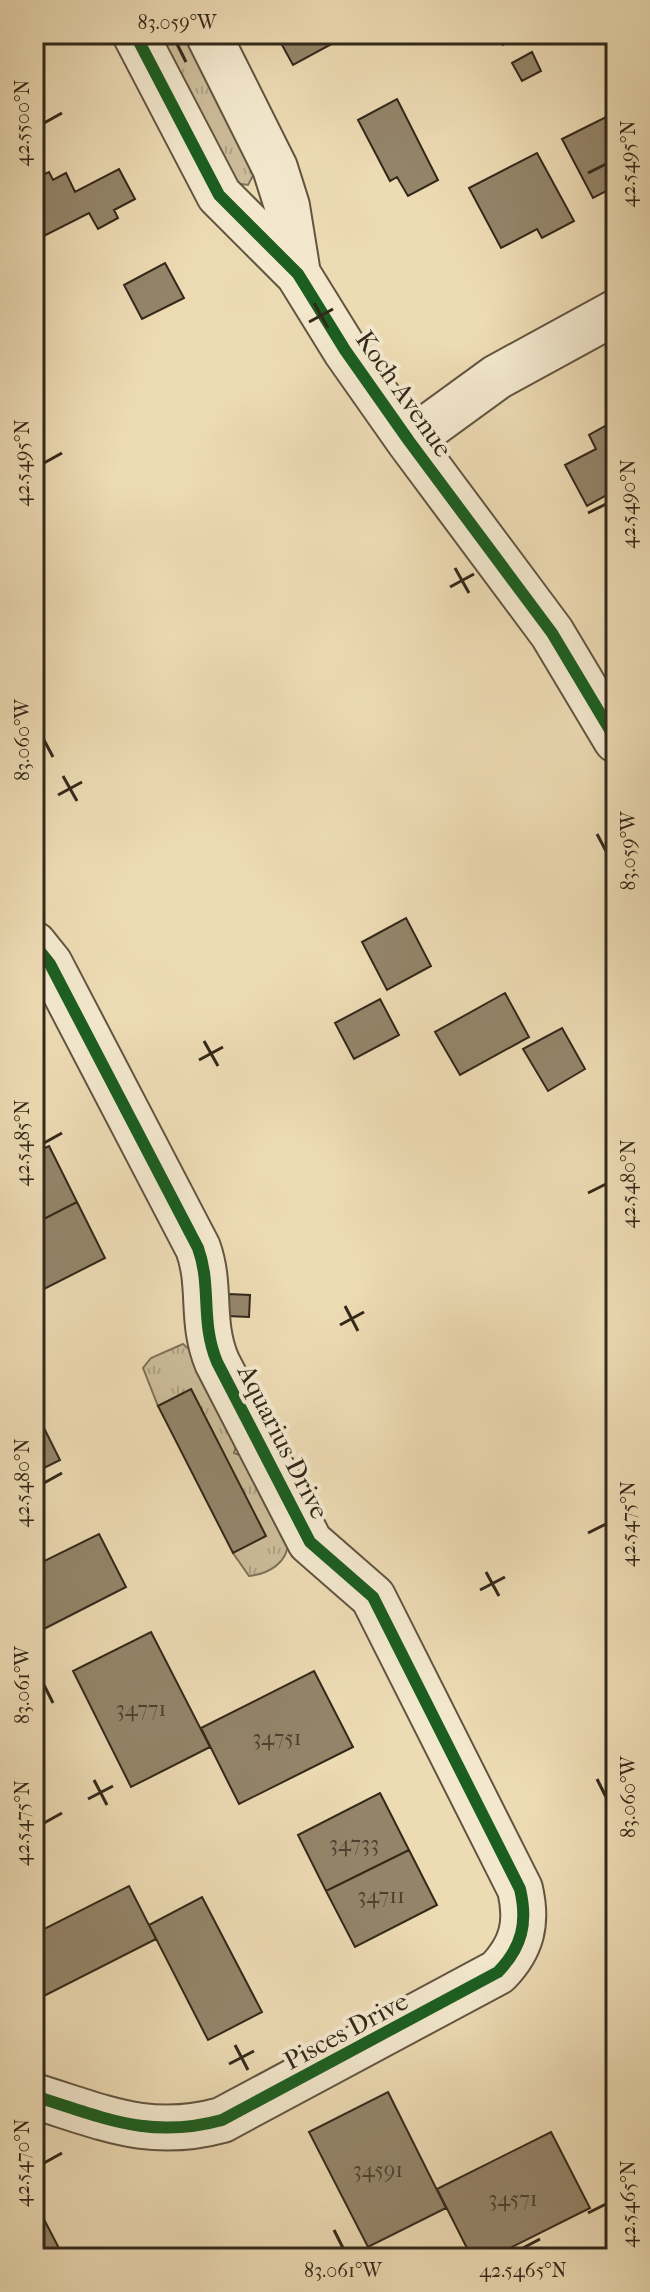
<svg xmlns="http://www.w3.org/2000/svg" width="650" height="2292" viewBox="0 0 650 2292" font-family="'IM FELL French Canon',serif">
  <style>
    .grass { fill: url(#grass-tufts); stroke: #80725a; stroke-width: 2 }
    .building { fill: #94856a; stroke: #33281a; stroke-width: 2 }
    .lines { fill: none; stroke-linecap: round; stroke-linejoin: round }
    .minor-casing { stroke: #625540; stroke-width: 48 }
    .minor { stroke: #f3e8ce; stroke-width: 44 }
    .cycleway-casing { stroke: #f3e8ce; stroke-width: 17 }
    .cycleway { stroke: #1b5e20; stroke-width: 12 }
    .ticks { fill: none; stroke: #33281a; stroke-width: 3 }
    .labels { text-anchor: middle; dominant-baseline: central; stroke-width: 8; stroke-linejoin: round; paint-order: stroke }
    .number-label { font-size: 22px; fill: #4b3f2e }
    .street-label { font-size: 26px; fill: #33281a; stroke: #f3e8ce }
    .neatline { fill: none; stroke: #33281a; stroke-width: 3 }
    .ticks-label { font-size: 20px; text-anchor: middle; fill: #33281a }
  </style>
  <defs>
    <pattern id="grass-tufts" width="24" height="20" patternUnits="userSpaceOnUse" patternTransform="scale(2)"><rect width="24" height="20" fill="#cdbd9a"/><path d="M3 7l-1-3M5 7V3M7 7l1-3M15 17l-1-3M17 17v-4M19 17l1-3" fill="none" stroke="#b0a284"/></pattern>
  </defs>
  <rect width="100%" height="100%" fill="#eddbb4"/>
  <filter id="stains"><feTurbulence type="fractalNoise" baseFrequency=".0025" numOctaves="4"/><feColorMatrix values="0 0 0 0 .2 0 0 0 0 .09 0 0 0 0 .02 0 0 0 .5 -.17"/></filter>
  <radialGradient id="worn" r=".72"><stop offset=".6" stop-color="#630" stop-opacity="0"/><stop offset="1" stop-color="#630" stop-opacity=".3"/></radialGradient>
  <path class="grass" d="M158 34H184L255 172 248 185 234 183Z
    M183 1344 191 1351 237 1442 234 1453 245 1457 288 1542C288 1563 268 1574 249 1576L233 1553 265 1535 191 1389 158 1406 143 1368 151 1358Z"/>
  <path class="building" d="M276 34H333L337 41 293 65Z
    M497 34H525L503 45Z
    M532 52 541 71 522 81 512 63Z
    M397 99 438 180 408 196 397 177 390 181 358 120Z
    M616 112V186L593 198 562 139Z
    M537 153 574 221 542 238 537 229 501 248 469 188Z
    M119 169 135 199 114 210 118 218 98 229 89 213 40 238 34 226V179L49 172 53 180 66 173 75 192Z
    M165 263 184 298 142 319 124 285Z
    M616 420V490L587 506 565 465 596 449 589 435Z
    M406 918 431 966 387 990 362 942Z
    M505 993 529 1037 460 1075 435 1032Z
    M380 999 399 1035 354 1059 335 1023Z
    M562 1028 585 1069 548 1091 523 1049Z
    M49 1146 77 1202 34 1224V1153Z
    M77 1202 105 1258 34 1294V1224Z
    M228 1294 250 1295 249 1317 227 1316Z
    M191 1389 266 1536 233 1553 158 1406Z
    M34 1408 60 1460 34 1473Z
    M99 1534 126 1587 34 1634V1566Z
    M151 1632 210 1747 131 1787 73 1671Z
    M314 1671 353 1747 239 1804 201 1728Z
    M380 1793 409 1850 326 1891 298 1835Z
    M409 1850 437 1905 355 1947 326 1891Z
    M129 1886 156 1939 42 1997 34 1982V1934Z
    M202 1897 262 2012 208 2040 149 1925Z
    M388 2092 446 2208 368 2247 309 2132Z
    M551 2132 590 2208 490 2258H472L437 2189Z
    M34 2200 62 2254 55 2258H34Z"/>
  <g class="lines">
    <defs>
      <path id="minor" d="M135 34 219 195 298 274 345 350 409 441 552 633 616 740
        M208 34 275 168 287 206 298 274
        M409 441 497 377 616 312
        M34 944 50 964 198 1248C212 1287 200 1321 217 1362L310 1542 373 1597 520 1889C528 1923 522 1947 498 1972L222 2120C149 2140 103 2117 34 2096"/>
    </defs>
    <use href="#minor" class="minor-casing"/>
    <use href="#minor" class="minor"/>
    <defs>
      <path id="cycleway" d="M135 34 219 195 298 274 345 350 409 441 552 633 616 740
        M34 944 50 964 198 1248C212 1287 200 1321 217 1362L310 1542 373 1597 520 1889C528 1923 522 1947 498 1972L222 2120C149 2140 103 2117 34 2096"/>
    </defs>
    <use href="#cycleway" class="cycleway-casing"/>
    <use href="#cycleway" class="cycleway"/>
  </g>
  <path class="ticks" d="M177 44 186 62M44 123 62 113M588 173 606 164M314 303 328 328M309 322 333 309M44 463 62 453M588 513 606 504M455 568 469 593M450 587 474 574M44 740 53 757M63 776 77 801M58 795 82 782M597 834 606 851M204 1041 218 1066M199 1060 223 1047M44 1143 62 1133M588 1193 606 1184M345 1306 358 1331M340 1325 364 1312M44 1483 62 1473M588 1533 606 1524M486 1572 499 1596M480 1590 505 1577M44 1685 53 1703M597 1779 606 1797M94 1780 107 1805M88 1799 113 1786M44 1823 62 1813M235 2045 248 2070M229 2064 254 2051M44 2163 62 2153M588 2213 606 2204M334 2230 343 2248M523 2248 540 2239"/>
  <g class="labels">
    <g class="number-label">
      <text x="141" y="1709">34771</text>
      <text x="277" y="1738">34751</text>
      <text x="354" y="1844">34733</text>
      <text x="381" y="1896">34711</text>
      <text x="378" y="2170">34591</text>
      <text x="513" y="2199">34571</text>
    </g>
    <g class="street-label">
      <text transform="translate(404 394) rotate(55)">Koch Avenue</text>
      <text transform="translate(283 1442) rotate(63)">Aquarius Drive</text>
      <text transform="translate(346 2031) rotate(-28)">Pisces Drive</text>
    </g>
  </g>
  <rect width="650" height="2292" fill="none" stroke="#eddbb4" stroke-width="88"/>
  <rect x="44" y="44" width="562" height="2204" class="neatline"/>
  <g class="ticks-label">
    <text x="177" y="29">83.059°W</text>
    <text transform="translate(22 123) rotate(-90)" y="7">42.5500°N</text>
    <text transform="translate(628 164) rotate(-90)" y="7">42.5495°N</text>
    <text transform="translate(22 463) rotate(-90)" y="7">42.5495°N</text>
    <text transform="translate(628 504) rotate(-90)" y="7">42.5490°N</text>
    <text transform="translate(22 740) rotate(-90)" y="7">83.060°W</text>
    <text transform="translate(628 851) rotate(-90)" y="7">83.059°W</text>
    <text transform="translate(22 1143) rotate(-90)" y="7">42.5485°N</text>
    <text transform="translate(628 1184) rotate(-90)" y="7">42.5480°N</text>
    <text transform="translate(22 1483) rotate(-90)" y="7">42.5480°N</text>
    <text transform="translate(628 1524) rotate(-90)" y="7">42.5475°N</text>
    <text transform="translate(22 1685) rotate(-90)" y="7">83.061°W</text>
    <text transform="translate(628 1797) rotate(-90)" y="7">83.060°W</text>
    <text transform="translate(22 1823) rotate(-90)" y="7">42.5475°N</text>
    <text transform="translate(22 2163) rotate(-90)" y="7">42.5470°N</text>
    <text transform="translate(628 2204) rotate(-90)" y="7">42.5465°N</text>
    <text x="343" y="2277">83.061°W</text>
    <text x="523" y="2277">42.5465°N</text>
  </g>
  <rect width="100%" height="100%" filter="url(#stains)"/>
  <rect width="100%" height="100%" fill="url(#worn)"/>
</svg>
